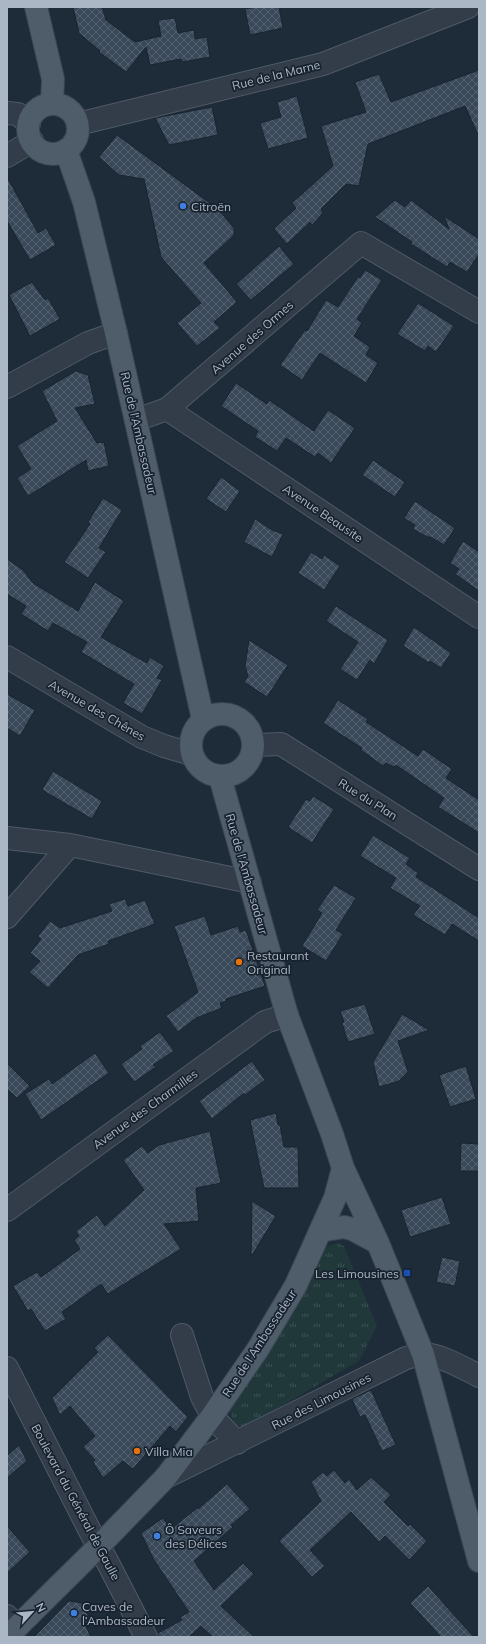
<svg xmlns="http://www.w3.org/2000/svg" width="486" height="1644" viewBox="0 0 486 1644" font-family="Mulish,sans-serif">
  <style>
    .grass { fill: url(#grass-tufts) }
    .building { fill: url(#building-cross-hatch); stroke: #192430 }
    .lines { fill: none; stroke-linecap: round; stroke-linejoin: round }
    .minor-casing { stroke: #4f5a67; stroke-width: 24 }
    .major-casing { stroke: #3b4653; stroke-width: 24 }
    .minor { stroke: #323d49; stroke-width: 22 }
    .major { stroke: #4f5c6a; stroke-width: 22 }
    .shop-dot { fill: #3f7fe0; stroke: #17222e; stroke-width: 1.5 }
    .food-dot { fill: #e8710a; stroke: #17222e; stroke-width: 1.5 }
    .transit-dot { fill: #1a4fb4; stroke: #17222e; stroke-width: 1.5 }
    .labels { text-anchor: middle; dominant-baseline: central; stroke-width: 3.5; stroke-linejoin: round; paint-order: stroke }
    .street-label { font-size: 12px; fill: #acb7c6; stroke: #17222e }
    .poi-label { font-size: 12px; fill: #acb7c6; stroke: #17222e; text-anchor: start }
  </style>
  <defs>
    <pattern id="grass-tufts" width="24" height="20" patternUnits="userSpaceOnUse"><rect width="24" height="20" fill="#20383a"/><path d="M3 7l-1-3M5 7V3M7 7l1-3M15 17l-1-3M17 17v-4M19 17l1-3" fill="none" stroke="#3e5355"/></pattern>
    <pattern id="building-cross-hatch" width="8" height="8" patternUnits="userSpaceOnUse"><rect width="8" height="8" fill="#3a4959"/><path d="M0 0l8 8M0 8l8-8" fill="none" stroke="#54616f"/></pattern>
  </defs>
  <rect width="100%" height="100%" fill="#1e2b39"/>
  <path class="grass" d="M337 1243 344 1246 377 1326 359 1361 245 1427 237 1426C231 1418 228 1413 231 1403L309 1285 326 1247Z"/>
  <path class="building" d="M73 7H102L106 20 135 42 161 36 158 20 175 18 178 33 194 30 195 39 207 37 210 57 182 62 181 59 150 65 146 47 126 72 99 52 100 51 79 33Z
    M256 7H279L283 28 250 35 245 9Z
    M479 70V137L465 106 368 144 359 186 346 184 321 209 323 213 312 225 310 222 287 244 274 229 296 208 292 203 333 166 321 126 366 112 355 82 379 74 391 102Z
    M297 96 308 138 268 149 260 123 281 117 277 102Z
    M212 107 218 135 169 145 155 118Z
    M117 135 218 209 234 228V235L204 263 237 302 214 322 220 328 197 346 177 323 201 303 161 257 144 179 119 175 99 157Z
    M7 177 38 233 46 228 56 245 30 260 7 221Z
    M395 200 405 207 411 200 449 229 444 216 479 239V254L467 272 450 262 447 267 411 244 412 242 375 217Z
    M279 246 294 264 251 300 236 284Z
    M365 270 382 280 357 319 362 323 354 336 370 347 366 355 378 363 366 383 320 353 302 380 280 365 305 330 307 331 326 300 338 307 358 277 360 278Z
    M32 282 45 300 48 298 60 319 30 336 9 295Z
    M418 303 454 326 436 352 428 346 425 351 397 334Z
    M76 371 88 375 95 404 75 408 97 443 104 442 109 466 88 471 86 460 28 496 17 478 31 469 17 446 57 421 42 391Z
    M236 383 267 404 269 400 314 431 328 410 355 428 331 463 318 453 315 457 286 438 277 451 255 437 258 431 221 406Z
    M373 460 405 482 395 497 362 475Z
    M221 477 240 491 226 512 206 499Z
    M103 498 122 510 99 548 106 552 88 578 64 562 90 524 88 522Z
    M415 501 455 528 444 545 431 537H427L413 529 415 525 404 518Z
    M255 519 272 530 283 534 272 557 244 542Z
    M463 541 479 552V591L455 574 459 569 450 563Z
    M311 552 322 559 324 555 340 566 324 590 298 573Z
    M7 559 23 570 33 583 78 611 95 582 124 601 101 637 147 663 150 657 164 666 157 678 162 680 142 714 123 703 134 684 81 652 87 642 53 623 48 631 21 614 26 606 7 594Z
    M336 606 388 640 374 664 370 660 357 680 340 669 358 642 326 621Z
    M414 627 451 653 441 668 430 661 429 663 403 646Z
    M249 640 288 665 267 697 244 682 248 676 245 666Z
    M7 694 35 710 20 736 7 728Z
    M338 700 368 719 366 722 418 756 423 749 452 769 446 778 479 800V833L438 807 444 798 396 765 394 767 386 763 383 766 361 750 362 748 323 723Z
    M53 771 102 801 92 819 42 790Z
    M313 796 334 809 312 843 288 827 306 799 310 801Z
    M373 835 410 858 406 864 418 873 416 877 479 918V941L452 924 445 935 413 915 420 906 390 888 396 878 360 856Z
    M334 885 356 898 336 930 343 934 326 961 302 946 322 913 317 910Z
    M125 899 128 906 145 900 155 924 108 941 109 944 78 955 48 988 29 972 40 961 30 953 41 939 38 936 50 921 60 928 112 911 109 904Z
    M205 916 211 935 238 926 240 932 246 930 265 986 226 999V1001L220 1003 222 1008 196 1018 178 1032 166 1016 198 992 174 926Z
    M365 1004 375 1034 348 1042 342 1023 344 1022 340 1011Z
    M402 1014 429 1030 398 1041 408 1072 399 1081 379 1087 373 1062Z
    M160 1032 174 1051 153 1065 156 1067 134 1082 121 1064 142 1049 140 1046Z
    M95 1053 109 1073 41 1120 25 1094 49 1079 52 1084Z
    M252 1061 265 1080 245 1095 244 1093 212 1119 199 1101Z
    M7 1063 30 1086 17 1098 7 1089Z
    M466 1066 476 1099 450 1107 439 1075Z
    M276 1113 278 1125H280L284 1147H298L299 1188H264L250 1120Z
    M210 1131 221 1183 196 1188 199 1221 164 1224 181 1249 108 1294 101 1284 62 1312 66 1319 45 1331 31 1309 28 1311 13 1286 37 1272 41 1277 80 1249 74 1240 79 1236 76 1231 97 1215 105 1226 144 1190 123 1160 142 1146 148 1153 159 1145Z
    M461 1143 479 1144V1171H460Z
    M442 1197 451 1224 410 1237 401 1210Z
    M252 1201 276 1216 251 1257Z
    M442 1257 460 1261 455 1286 436 1282Z
    M108 1335 188 1417 176 1432 170 1426 133 1469 123 1461 103 1478 93 1462 95 1460 83 1447 95 1436 70 1406 60 1415 52 1398 98 1352 94 1348Z
    M371 1390 396 1445 382 1451 365 1415 360 1417 352 1399Z
    M19 1445 27 1461 7 1478V1456Z
    M334 1470 345 1483 349 1479 357 1490 371 1477 391 1495 384 1502 408 1526 410 1524 427 1541 409 1560 385 1536 379 1542 351 1512 310 1550 325 1566 312 1577 279 1541 321 1501 311 1482 323 1472 327 1476Z
    M227 1484 250 1509 231 1525 233 1527 194 1561 214 1590 243 1563 254 1574 221 1606 254 1637H213L201 1626 189 1637H158V1633L182 1620 180 1617 189 1612 154 1560 141 1533 163 1518 171 1529 197 1508 198 1509Z
    M7 1526 30 1552 7 1573Z
    M428 1586 474 1637H441L410 1603Z
    M69 1601 82 1603 90 1619 85 1624 91 1637H34Z"/>
  <g class="lines">
    <defs>
      <path id="minor" d="M7 113 18 114 29 124
        M78 124 323 64 468 7
        M7 156 32 141
        M7 387 88 343 116 333
        M167 409 479 617
        M136 420 167 409 361 243 479 312
        M7 657 142 737 164 746 191 754
        M253 745 281 744 479 869
        M7 838 70 845 250 882
        M7 917 70 845
        M7 1210 265 1022 287 1015
        M182 1335 202 1397 212 1416 237 1443
        M7 1368 92 1535 107 1561 146 1637
        M166 1477 406 1358C411 1357 417 1355 422 1354 438 1353 465 1369 479 1376
        M7 1616 17 1627"/>
      <path id="major" d="M36 7 53 79 52 104
        M28 129a25 25 0 1 1 50 0a25 25 0 1 1-50 0Z
        M66 150 84 202 116 333 203 719
        M191 745a31 31 0 1 1 62 0a31 31 0 1 1-62 0Z
        M220 777 287 1015 332 1134 343 1168 378 1243 423 1354 479 1561
        M320 1231 344 1227 352 1229 378 1243
        M7 1637 99 1546 166 1477 212 1416 258 1349 296 1285 335 1198 343 1168"/>
    </defs>
    <use href="#minor" class="minor-casing"/>
    <use href="#major" class="major-casing"/>
    <use href="#minor" class="minor"/>
    <use href="#major" class="major"/>
  </g>
  <g class="shop-dot">
    <circle cx="183" cy="206" r="4"/>
    <circle cx="157" cy="1536" r="4"/>
    <circle cx="74" cy="1613" r="4"/>
  </g>
  <g class="food-dot">
    <circle cx="239" cy="962" r="4"/>
    <circle cx="137" cy="1451" r="4"/>
  </g>
  <rect class="transit-dot" x="403" y="1269" width="8" height="8" rx="2"/>
  <g class="labels">
    <g class="street-label">
      <text transform="translate(276 75) rotate(-14)">Rue de la Marne</text>
      <text transform="translate(252 337) rotate(-41)">Avenue des Ormes</text>
      <text transform="translate(139 433) rotate(77)">Rue de l'Ambassadeur</text>
      <text transform="translate(323 513) rotate(34)">Avenue Beausite</text>
      <text transform="translate(97 710) rotate(30)">Avenue des Chênes</text>
      <text transform="translate(368 799) rotate(32)">Rue du Plan</text>
      <text transform="translate(247 874) rotate(74)">Rue de l'Ambassadeur</text>
      <text transform="translate(145 1109) rotate(-36)">Avenue des Charmilles</text>
      <text transform="translate(259 1343) rotate(-57)">Rue de l'Ambassadeur</text>
      <text transform="translate(321 1401) rotate(-27)">Rue des Limousines</text>
      <text transform="translate(76 1502) rotate(62)">Boulevard du Général de Gaulle</text>
    </g>
    <g class="poi-label">
      <text x="191" y="206">Citroën</text>
      <text x="247" y="955">Restaurant<tspan x="247" dy="14">Original</tspan></text>
      <text x="399" y="1273" text-anchor="end">Les Limousines</text>
      <text x="145" y="1451">Villa Mia</text>
      <text x="165" y="1529">Ô Saveurs<tspan x="165" dy="14">des Délices</tspan></text>
      <text x="82" y="1606">Caves de<tspan x="82" dy="14">l’Ambassadeur</tspan></text>
    </g>
  </g>
  <rect width="486" height="1644" fill="none" stroke="#acb7c6" stroke-width="16"/>
  <g transform="translate(32 1612) rotate(63)" stroke="#17222e" stroke-width="3" paint-order="stroke">
  <path d="M0-3L7 15L0 10L-7 15Z" fill="#acb7c6"/>
  <text y="-6" font-size="11" font-weight="bold" text-anchor="middle" fill="#acb7c6">N</text>
  </g>
</svg>
